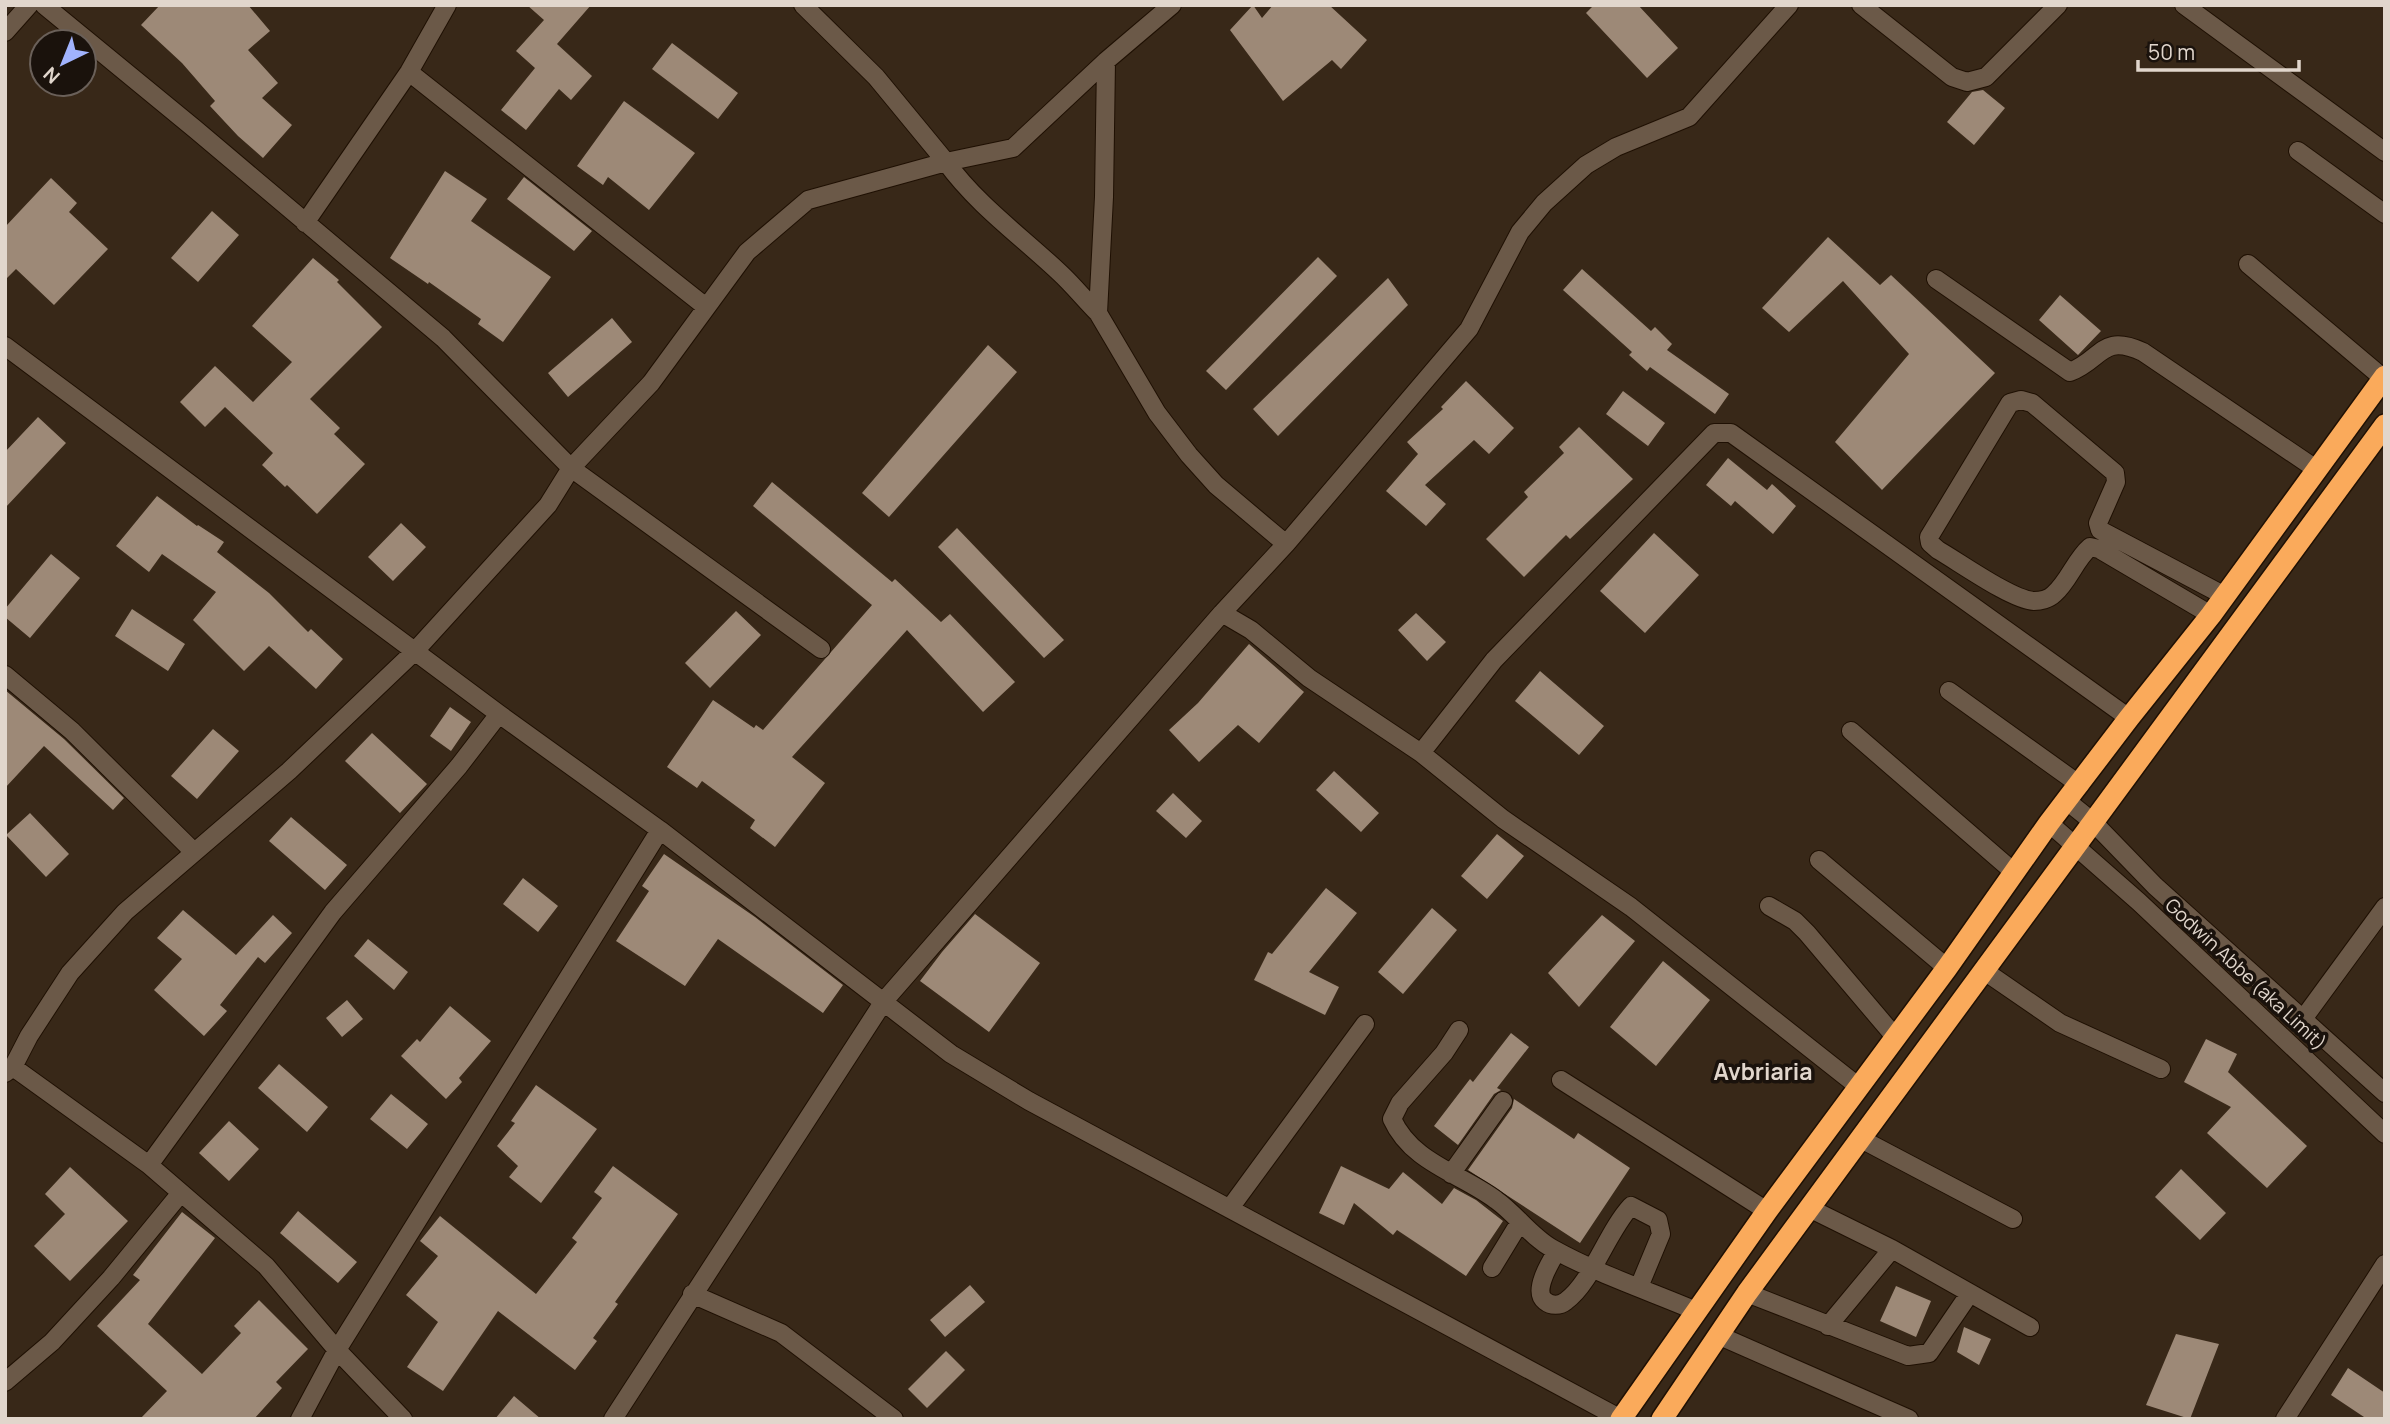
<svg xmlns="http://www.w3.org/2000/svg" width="2390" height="1424" viewBox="0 0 2390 1424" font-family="Manrope,sans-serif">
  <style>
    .building { fill: #9d8977 }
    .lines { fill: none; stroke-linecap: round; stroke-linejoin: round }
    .minor-casing { stroke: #1f1003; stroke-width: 20 }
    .highway-casing { stroke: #1f1003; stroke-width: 24 }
    .minor { stroke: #6b5948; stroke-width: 18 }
    .highway { stroke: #faaa5b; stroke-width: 21 }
    .labels { text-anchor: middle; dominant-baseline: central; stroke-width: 7; stroke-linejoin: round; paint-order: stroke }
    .street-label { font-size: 19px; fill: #e1d6cc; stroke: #1a120c }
    .quarter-label { font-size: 23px; font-weight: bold; fill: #e1d6cc; stroke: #1a120c }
  </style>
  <rect width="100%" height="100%" fill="#382818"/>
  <path class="building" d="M160 5H248L270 31 248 50 278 83 262 98 292 125 263 158 238 136 210 106 215 101 182 63 141 25Z
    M527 5H591L557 44 592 76 571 100 559 89 526 130 501 110 535 68 516 51 544 20Z
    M1253 5 1262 18 1273 5H1329L1367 40 1341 69 1332 60 1283 101 1230 30Z
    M1594 5H1638L1678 48 1647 78 1586 13Z
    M672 43 738 93 718 119 652 69Z
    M1983 90 2005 108 1974 145 1947 122 1972 92Z
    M624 101 695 153 649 210 608 177 603 185 577 166Z
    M445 171 487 199 471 221 551 277 503 342 478 324 481 319 429 282 428 284 390 258Z
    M524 177 592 231 574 251 507 199Z
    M51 178 77 203 69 212 108 249 54 305 16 269 5 280V227Z
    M212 211 239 235 198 282 171 258Z
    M1828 237 1880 285 1891 275 1995 373 1882 490 1835 442 1909 354 1843 281 1789 332 1762 308Z
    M1318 257 1337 276 1226 390 1206 371Z
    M313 258 339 280 337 282 382 327 310 399 340 428 334 434 365 464 317 514 287 485 285 487 262 465 273 453 225 407 205 427 180 402 215 366 253 402 292 362 252 326Z
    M1582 269 1651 331 1655 327 1672 344 1667 350 1729 394 1715 414 1650 367 1647 371 1629 355 1632 352 1563 290Z
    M1388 278 1408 305 1278 436 1253 409Z
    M2060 295 2101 331 2078 355 2039 320Z
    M612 318 632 342 568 397 548 373Z
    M988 345 1017 372 889 517 862 493Z
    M1466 381 1514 428 1489 454 1474 440 1425 485 1446 504 1426 526 1386 491 1418 454 1407 442 1443 409 1441 407Z
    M1623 391 1665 423 1648 446 1606 414Z
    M38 417 66 443 5 508V452Z
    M1579 427 1633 479 1570 539 1566 535 1524 577 1486 539 1528 497 1524 492 1564 453 1559 447Z
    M1728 458 1767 490 1772 484 1796 506 1773 534 1735 501 1731 506 1706 485Z
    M772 482 892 582 895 579 941 622 950 614 1015 682 983 712 907 630 792 757 825 783 775 847 750 828 755 820 702 781 697 788 667 767 713 700 754 728 756 725 763 730 872 605 753 506Z
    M157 496 197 526 198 525 224 542 217 552 269 593 308 632 311 629 343 659 316 689 269 646 244 671 193 620 216 592 162 554 149 572 116 546Z
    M401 523 426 547 393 581 368 557Z
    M957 528 1064 640 1044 658 938 547Z
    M1654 533 1699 575 1645 633 1600 591Z
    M51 554 80 578 30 638 5 617V609Z
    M132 609 185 644 168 671 115 636Z
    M736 611 761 635 710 688 685 663Z
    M1416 613 1446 642 1427 661 1398 630Z
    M1249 644 1304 692 1259 743 1238 725 1199 762 1169 730 1198 703Z
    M1540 671 1604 726 1579 755 1515 701Z
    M5 690 64 739 124 798 113 810 44 746 5 788Z
    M450 707 471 722 451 751 430 736Z
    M213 729 239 751 197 799 171 776Z
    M372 733 427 784 400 813 345 761Z
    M1334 771 1379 813 1361 832 1316 790Z
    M1173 793 1202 821 1186 838 1156 811Z
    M30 813 69 854 46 877 6 835Z
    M291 817 347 865 325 890 269 841Z
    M1497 834 1524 856 1487 899 1461 876Z
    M664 854 755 917 843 985 823 1013 718 939 685 986 616 941 649 891 642 886Z
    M523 878 558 906 538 932 503 904Z
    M1326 888 1357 913 1309 972 1339 987 1325 1015 1254 980 1268 952 1272 954Z
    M1432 908 1457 930 1403 994 1378 972Z
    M183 910 236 955 273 915 292 933 265 963 258 957 220 1005 227 1011 204 1036 154 990 182 959 157 938Z
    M975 914 1040 963 989 1032 920 981 942 952Z
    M1602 915 1635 941 1579 1007 1548 973Z
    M368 939 408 972 394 990 354 956Z
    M1663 961 1710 1000 1656 1066 1610 1027Z
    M347 1000 363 1019 342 1037 326 1018Z
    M450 1006 491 1041 459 1078 462 1082 446 1099 401 1056 417 1039 420 1042Z
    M1511 1033 1529 1047 1497 1088 1501 1090 1494 1094 1458 1145 1434 1126 1470 1079 1473 1082Z
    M2206 1039 2237 1054 2228 1072 2307 1146 2267 1188 2207 1133 2231 1107 2184 1082Z
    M279 1064 328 1107 307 1132 258 1088Z
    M536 1085 597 1129 541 1203 509 1177 518 1166 497 1146 515 1123 511 1121Z
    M391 1094 428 1124 407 1149 370 1119Z
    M1514 1099 1574 1139 1578 1133 1630 1168 1580 1243 1468 1170 1512 1108Z
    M229 1121 259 1149 229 1181 199 1153Z
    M613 1166 678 1214 615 1302 618 1304 593 1338 597 1341 575 1370 498 1311 443 1391 407 1367 438 1322 406 1295 438 1256 420 1241 440 1216 536 1294 577 1242 572 1238 602 1198 594 1192Z
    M1341 1166 1389 1189 1403 1172 1442 1204 1454 1188 1476 1200 1503 1221 1466 1276 1397 1230 1393 1235 1354 1203 1344 1225 1319 1213Z
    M70 1167 128 1221 70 1281 34 1246 65 1214 45 1194Z
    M2181 1169 2226 1213 2200 1240 2155 1197Z
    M298 1211 357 1262 338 1283 280 1233Z
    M182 1212 215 1238 148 1324 202 1374 241 1333 234 1326 259 1300 308 1349 276 1382 282 1388 254 1419H140L167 1391 97 1326 140 1280 133 1275Z
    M970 1285 985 1302 945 1337 930 1320Z
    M1896 1286 1931 1301 1916 1337 1880 1321Z
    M1964 1327 1991 1339 1979 1365 1957 1352Z
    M2176 1334 2219 1344 2190 1419 2146 1405Z
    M946 1351 965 1370 927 1408 908 1389Z
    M2348 1368 2385 1393V1419H2367L2331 1395Z
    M514 1396 541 1419H495Z"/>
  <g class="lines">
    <defs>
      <path id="minor" d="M803 5 876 77 946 162 1013 148 1106 61 1172 5
        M1861 5 1952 77 1967 82 1986 77 2058 5
        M2184 5 2385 152
        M5 32 29 5
        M1106 61 1104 197 1098 313 1157 413 1189 455 1216 485 1286 544
        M409 72 706 307
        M2298 151 2385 214
        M305 223 409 72 447 5
        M2248 264 2383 378
        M1936 279 2070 372C2103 359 2101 333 2143 352L2316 469
        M5 346 499 714 660 830 951 1054 1029 1101 1621 1419
        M1222 613 1251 630 1309 678 1421 753 1503 819 1631 907 1859 1087
        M2211 615 2099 549 2090 547C2075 560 2069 581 2054 594 2049 599 2040 601 2034 601 2012 600 1959 562 1938 550L1930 543 1929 537 2010 403 2021 400 2032 403 2115 473 2116 482 2098 523 2100 530 2225 596
        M821 649 571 468 651 383 747 252 808 200 946 162C978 206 1021 236 1060 273 1073 285 1085 300 1098 313
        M5 675 72 731 194 852
        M1949 691 2080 785
        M1851 731 2015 873
        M1421 753 1494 660 1714 433H1731L2129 718
        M2067 801 2093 822 2155 886 2385 1093
        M2049 823 2139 902 2385 1134
        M1819 860 1947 968
        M1769 906 1795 921 1807 933 1896 1038
        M1983 970 2060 1023 2161 1069
        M2303 1019 2385 907
        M1459 1030 1444 1053 1400 1103 1392 1119C1412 1163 1460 1173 1496 1200 1516 1214 1531 1237 1553 1249 1598 1274 1649 1291 1696 1311
        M13 1067 149 1165 266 1266 337 1350 403 1419
        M5 1073 13 1067 29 1036 70 973 125 912 289 771 415 651 548 505 571 468 443 338 195 129 44 5
        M1561 1080 1767 1211
        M1861 1139 2013 1219
        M149 1165 333 912 459 766 499 714
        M1451 1174 1503 1101
        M1230 1208 1365 1024
        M1811 1209 1892 1249 2030 1327
        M1557 1251C1551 1261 1532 1291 1545 1301 1551 1306 1560 1306 1566 1301 1592 1282 1607 1232 1631 1206L1658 1220 1661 1234 1639 1287
        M1492 1268 1520 1222
        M1747 1293 1908 1356 1929 1353 1970 1293
        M692 1294 781 1333 894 1419
        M1828 1326 1892 1249
        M1720 1336 1909 1419
        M5 1382 52 1342 111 1278 180 1194
        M300 1419 337 1350 660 830
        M613 1419 884 1001 1222 613 1286 544 1469 329 1520 232 1544 203 1586 165 1616 147 1689 117 1789 5
        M2285 1419 2385 1264"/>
      <path id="highway" d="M1621 1419 1767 1211 1947 968 2049 823 2129 718 2211 615 2385 376
        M1662 1419 1747 1293 2385 425"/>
    </defs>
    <use href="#minor" class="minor-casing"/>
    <use href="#highway" class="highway-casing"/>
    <use href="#minor" class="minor"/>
    <use href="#highway" class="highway"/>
  </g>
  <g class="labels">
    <g class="street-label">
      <text transform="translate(2246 974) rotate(43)">Godwin Abbe (aka Limit)</text>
    </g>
    <g class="quarter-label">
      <text x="1763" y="1071">Avbriaria</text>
    </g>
  </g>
  <rect width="2390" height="1424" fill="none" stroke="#e1d6cc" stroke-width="14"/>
  <g transform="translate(63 63) rotate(223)"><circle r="33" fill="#1a120c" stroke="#6a6059" stroke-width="2"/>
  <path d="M0-5L12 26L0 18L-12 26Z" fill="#a1b3fd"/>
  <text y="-10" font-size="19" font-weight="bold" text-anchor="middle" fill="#e1d6cc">N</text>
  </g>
  <path d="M2138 60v10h161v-10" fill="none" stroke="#e1d6cc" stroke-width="3.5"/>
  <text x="2148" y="60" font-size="21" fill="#e1d6cc" stroke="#1a120c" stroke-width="5" paint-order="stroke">50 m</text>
</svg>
